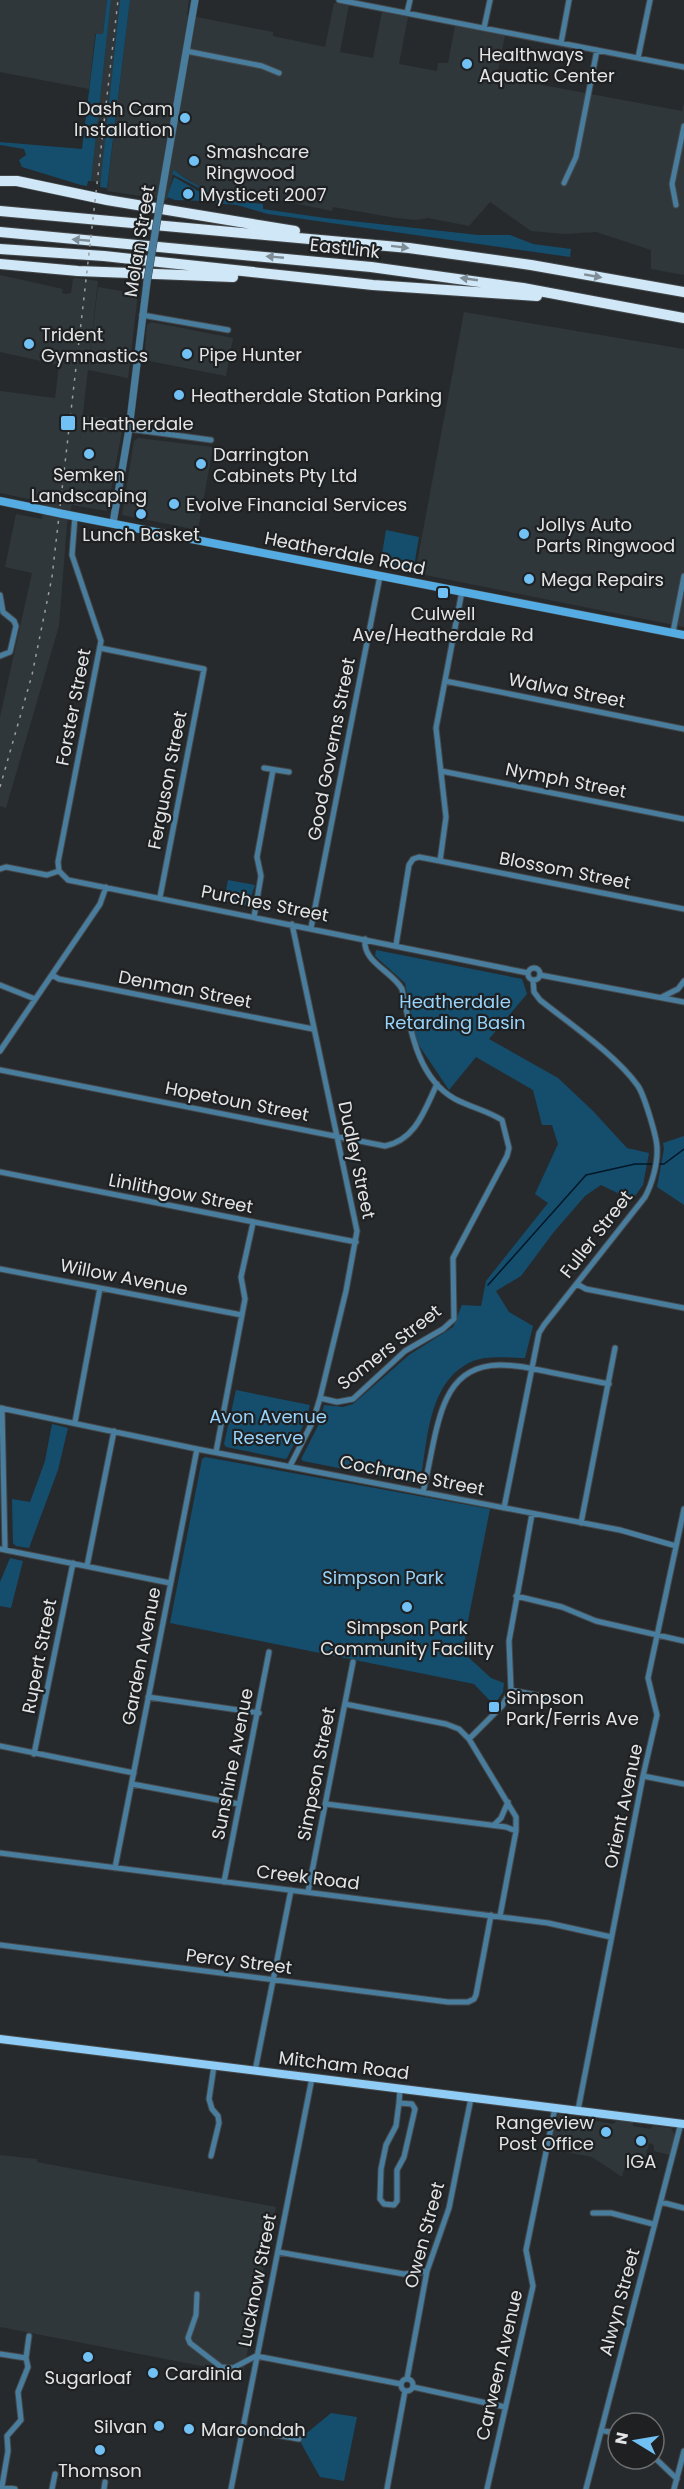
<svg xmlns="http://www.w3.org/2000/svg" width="684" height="2489" viewBox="0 0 684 2489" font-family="Poppins,sans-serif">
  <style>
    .built { fill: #2f373b }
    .green { fill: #154d6d }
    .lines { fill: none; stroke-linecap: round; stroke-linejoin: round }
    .stream { stroke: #001726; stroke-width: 1.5 }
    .minor-casing { stroke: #45484a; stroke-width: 7 }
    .tertiary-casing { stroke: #45484a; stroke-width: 8 }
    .secondary-casing { stroke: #45484a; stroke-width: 9 }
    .primary-casing { stroke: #45484a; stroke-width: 10 }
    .motorway-casing { stroke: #45484a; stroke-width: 12 }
    .minor { stroke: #497d9e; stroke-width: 5 }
    .tertiary { stroke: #497d9e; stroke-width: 7 }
    .secondary { stroke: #55ace2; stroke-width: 8 }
    .primary { stroke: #8fcdf6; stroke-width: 8 }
    .motorway { stroke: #cfe7f7; stroke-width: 10 }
    .rail { stroke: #9b9d9e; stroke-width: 1.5; stroke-dasharray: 3 6; stroke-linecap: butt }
    .tertiary-bridge-casing { stroke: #45484a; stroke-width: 8; stroke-linecap: butt }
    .secondary-bridge-casing { stroke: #45484a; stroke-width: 9; stroke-linecap: butt }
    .tertiary-bridge { stroke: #497d9e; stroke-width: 7 }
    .secondary-bridge { stroke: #55ace2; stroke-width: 8 }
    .oneway { fill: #7f8d97 }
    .poi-dot { fill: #71c1f5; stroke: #1e2022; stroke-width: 2 }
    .labels { text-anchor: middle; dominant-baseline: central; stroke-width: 4.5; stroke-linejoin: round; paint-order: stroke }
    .poi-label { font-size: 18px; fill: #e2e4e5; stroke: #1e2022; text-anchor: start }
    .street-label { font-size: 18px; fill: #e2e4e5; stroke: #1e2022 }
    .park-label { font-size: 18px; fill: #97d3fb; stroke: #1e2022 }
  </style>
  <rect width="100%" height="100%" fill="#272a2c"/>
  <path class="built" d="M0 0H107L103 35 95 34 89 89 0 72Z
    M111 0H120L101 182 91 181Z
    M130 0H189L187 15 273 32V36L325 47 334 3 349 5 340 52 373 58 382 12 408 17 399 64 437 71 438 63H448L455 26 505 35 496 81 509 83 510 79 682 111 684 103V275L651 269V250L596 232 563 234 531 231 490 202 469 226 428 218 416 220 396 218 333 207 332 211 273 199 243 202 222 198 196 185 174 170 167 200 107 191Z
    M0 275 63 289 62 293 66 294 71 293 73 279 76 278 98 281 79 448 83 415 124 420 107 511 72 505 67 524 59 626 6 808 0 806V717L32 573 5 567 16 514 42 519 43 502 0 493V391L55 398 59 365 0 352Z
    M98 287 138 294 128 378 88 370Z
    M464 312 684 349V627L415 573Z
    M151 322 233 338 226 376 144 360 147 325Z
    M138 438 213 447 198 530 122 515 134 441Z
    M559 2114 613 2124 618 2120 633 2122V2126L650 2129 653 2126 671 2128 675 2135 670 2155 654 2151V2145L649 2143 643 2167 626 2163 622 2177 592 2157 549 2149 556 2118Z
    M0 2155 37 2159V2162L276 2207 243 2374 0 2327Z"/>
  <path class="green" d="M107 0H111L91 181H88L87 186 81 185 22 167 19 160 26 155 24 149 0 145V142L82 149 96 34H103Z
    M120 0H130L107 188 100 187Z
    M174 170C201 191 229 201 263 204V209L325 218 478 235H510L533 244 571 249 570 257 268 214 237 205 212 203 201 189 172 174Z
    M174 177 200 192 205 201 175 200 167 197Z
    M386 530 419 537 413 572 380 566Z
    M228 880 255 885 248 906 224 901Z
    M376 950 522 979 527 994 489 1039 558 1078 593 1111 627 1148 649 1153 643 1185 632 1200 601 1185 585 1196 553 1233 521 1276 496 1291 509 1312 533 1326 525 1358C509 1358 488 1355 473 1361 427 1381 428 1441 420 1484L303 1461 301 1459 319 1424 324 1405 343 1407 353 1404 409 1355 453 1327 462 1305 481 1306 486 1281 548 1203 535 1194 558 1144 552 1125H542L533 1090 476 1057 449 1090 416 1041 405 983 375 956Z
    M684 1136V1205L657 1187 664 1149 663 1143Z
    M236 1390 310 1405 306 1420 287 1458 285 1459 226 1447 224 1444Z
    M52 1424 68 1428 58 1470 29 1548 16 1546 13 1543 12 1499 30 1502 45 1461Z
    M205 1457 490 1509 465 1636 467 1656 491 1678 504 1683 503 1692 494 1705 474 1684 170 1623 202 1459Z
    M10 1558 23 1561 11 1608 0 1606V1582Z
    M331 2413 357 2417 344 2481 320 2477 301 2443 302 2437Z"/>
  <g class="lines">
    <path class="stream" d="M488 1285 586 1175 635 1164H664L684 1149"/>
    <defs>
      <path id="minor" d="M339 0 684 67
        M407 13 410 0
        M484 28 490 0
        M561 43 569 0
        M186 51 262 66 279 73
        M638 58 650 0
        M564 183 576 157 597 50
        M676 205 672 184 684 126
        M142 315 228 330
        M129 429 211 440
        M0 595 3 612 14 621 16 626 10 652 0 656
        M673 632 684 576
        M100 648 204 669 160 897
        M445 681 684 729
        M264 768 289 772
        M441 771 684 819
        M440 861 684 909
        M0 869 6 867 47 875 59 871 68 880 528 973
        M59 871 58 862 101 641 72 555 75 516
        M254 917 261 876 257 857 273 770
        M311 928 380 576
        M396 945 409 865 413 859 419 857 440 861 446 817 436 728 462 591
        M528 974a6 6 0 1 1 12 0a6 6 0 1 1-12 0Z
        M52 975 59 979 313 1029
        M540 975 684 1002
        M0 985 35 999
        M662 997 678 989 684 981
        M0 1051 100 904 106 887
        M0 1070 385 1146C416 1140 425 1109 437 1084
        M0 1172 356 1242
        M0 1269 242 1315
        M577 1284 586 1289 684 1308
        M320 1398 337 1402 353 1399 405 1351 443 1329 454 1319 453 1258 507 1156 509 1148 502 1120C488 1111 470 1107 455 1099 417 1078 410 1028 402 989 392 971 362 962 365 939
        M0 1408 197 1449 620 1530 676 1546
        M2 1408 5 1550
        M75 1422 100 1288
        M216 1452 245 1299 241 1277 253 1223
        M290 1466 313 1421 320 1398 346 1291 357 1231 292 924
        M423 1492C430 1465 435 1422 447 1398 468 1354 511 1364 549 1372 569 1376 589 1380 609 1384
        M504 1508 539 1333 544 1325 645 1197C652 1184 658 1163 657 1148 657 1137 644 1095 638 1086 616 1055 570 1024 540 1000L534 992 533 980
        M581 1523 615 1348
        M0 1549 170 1583
        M87 1566 114 1431
        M516 1596 562 1607 596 1621 684 1641
        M511 1690 561 1700
        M148 1697 259 1713
        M345 1704 446 1724 459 1729 469 1739 516 1817V1831L500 1916
        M469 1739 502 1706 511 1690 509 1641 532 1514
        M0 1746 134 1773
        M34 1754 73 1563
        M643 1776 684 1784
        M132 1784 239 1804
        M326 1804 506 1827 516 1831
        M494 1825 501 1818 508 1802
        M0 1853 548 1923 611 1937
        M115 1868 197 1449
        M224 1882 269 1652
        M308 1892 353 1662
        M0 1945 448 2002H468L474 1999 476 1995 491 1915
        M255 2071 291 1890
        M399 2103 396 2126 386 2145 381 2169 380 2199 384 2204 394 2205 397 2201V2170L404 2157 415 2109 412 2104 399 2103 400 2089
        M578 2110 643 1776 657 1715 648 1678 684 1509
        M211 2156 219 2123 218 2116 212 2109 209 2099 214 2066
        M661 2202 684 2208
        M593 2213H611L653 2224
        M278 2252 404 2274 427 2271
        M197 2294 196 2315 188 2338 190 2343 221 2367 233 2368 256 2356 401 2384
        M0 2354 26 2358 28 2367 18 2392 21 2420 7 2436 8 2451 2 2486
        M26 2358 29 2336
        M401 2385a6 6 0 1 1 12 0a6 6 0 1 1-12 0Z
        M407 2379 427 2271 449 2208 471 2098
        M413 2387 505 2407
        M242 2429 299 2439
        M601 2430 618 2434
        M654 2457 677 2479
        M0 2487 15 2489
        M52 2489 55 2474
        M104 2489 105 2482
        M231 2489 312 2078
        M387 2489 405 2391
        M487 2489 533 2286 526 2250 555 2108
        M586 2489 681 2123
        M674 2489 684 2451"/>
      <path id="tertiary" d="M161 197 195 0
        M113 523 129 429 147 282"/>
      <path id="secondary" d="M0 501 49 511
        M63 514 684 635"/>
      <path id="primary" d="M0 2039 684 2124"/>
      <path id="motorway" d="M0 181H17L107 200 295 231
        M0 211 409 248 531 265 684 292
        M0 232 371 267 523 288 684 318
        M0 249 104 256 373 285 537 296
        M0 264 78 271 233 277"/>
    </defs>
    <use href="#minor" class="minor-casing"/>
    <use href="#tertiary" class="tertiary-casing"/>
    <use href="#secondary" class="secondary-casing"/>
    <use href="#primary" class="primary-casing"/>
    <use href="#motorway" class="motorway-casing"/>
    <use href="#minor" class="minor"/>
    <use href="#tertiary" class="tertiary"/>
    <use href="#secondary" class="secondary"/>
    <use href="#primary" class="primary"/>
    <use href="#motorway" class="motorway"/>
    <path class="rail" d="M0 787 32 675 52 577 118 0"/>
    <defs>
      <path id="tertiary-bridge" d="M147 282 161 197"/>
      <path id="secondary-bridge" d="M49 511 63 514"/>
    </defs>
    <use href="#tertiary-bridge" class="tertiary-bridge-casing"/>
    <use href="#secondary-bridge" class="secondary-bridge-casing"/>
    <use href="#tertiary-bridge" class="tertiary-bridge"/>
    <use href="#secondary-bridge" class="secondary-bridge"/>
  </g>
  <defs><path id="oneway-solid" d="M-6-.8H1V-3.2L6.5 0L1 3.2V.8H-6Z" transform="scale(1.5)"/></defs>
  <g class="oneway">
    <use href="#oneway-solid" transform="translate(81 240) rotate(-175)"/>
    <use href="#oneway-solid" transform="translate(400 247) rotate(7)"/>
    <use href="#oneway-solid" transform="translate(275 257) rotate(-175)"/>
    <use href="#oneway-solid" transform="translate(593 276) rotate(10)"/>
    <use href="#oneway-solid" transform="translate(469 279) rotate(-172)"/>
  </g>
  <g class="poi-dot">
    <circle cx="467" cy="64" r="6"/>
    <circle cx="185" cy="118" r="6"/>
    <circle cx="194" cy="161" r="6"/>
    <circle cx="188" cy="194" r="6"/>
    <circle cx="29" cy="344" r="6"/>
    <circle cx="187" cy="354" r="6"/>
    <circle cx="179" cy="395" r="6"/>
    <rect x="60" y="415" width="16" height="16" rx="3"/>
    <circle cx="89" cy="454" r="6"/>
    <circle cx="201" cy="464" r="6"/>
    <circle cx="174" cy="504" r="6"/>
    <circle cx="141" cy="514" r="6"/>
    <circle cx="524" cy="534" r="6"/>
    <circle cx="529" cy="579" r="6"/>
    <rect x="437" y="587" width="12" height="12" rx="3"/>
    <circle cx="407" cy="1607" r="6"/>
    <rect x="488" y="1701" width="12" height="12" rx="3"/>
    <circle cx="606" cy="2132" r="6"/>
    <circle cx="641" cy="2141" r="6"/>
    <circle cx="88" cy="2357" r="6"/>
    <circle cx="153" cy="2373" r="6"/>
    <circle cx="159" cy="2426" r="6"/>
    <circle cx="189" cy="2429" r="6"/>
    <circle cx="100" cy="2450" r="6"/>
  </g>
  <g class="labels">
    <g class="poi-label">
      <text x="479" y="54">Healthways<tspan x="479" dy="21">Aquatic Center</tspan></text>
      <text x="173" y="108" text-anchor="end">Dash Cam<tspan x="173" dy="21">Installation</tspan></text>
      <text x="206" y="151">Smashcare<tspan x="206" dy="21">Ringwood</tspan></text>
      <text x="200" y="194">Mysticeti 2007</text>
      <text x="41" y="334">Trident<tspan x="41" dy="21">Gymnastics</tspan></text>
      <text x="199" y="354">Pipe Hunter</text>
      <text x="191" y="395">Heatherdale Station Parking</text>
      <text x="82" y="423">Heatherdale</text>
      <text x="213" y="454">Darrington<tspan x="213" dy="21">Cabinets Pty Ltd</tspan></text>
      <text x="89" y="474" text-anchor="middle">Semken<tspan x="89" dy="21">Landscaping</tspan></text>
      <text x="186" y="504">Evolve Financial Services</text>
      <text x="536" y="524">Jollys Auto<tspan x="536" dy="21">Parts Ringwood</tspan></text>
      <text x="141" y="534" text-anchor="middle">Lunch Basket</text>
      <text x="541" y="579">Mega Repairs</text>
      <text x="443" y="613" text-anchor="middle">Culwell<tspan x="443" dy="21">Ave/Heatherdale Rd</tspan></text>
      <text x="407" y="1627" text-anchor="middle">Simpson Park<tspan x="407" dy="21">Community Facility</tspan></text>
      <text x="506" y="1697">Simpson<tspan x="506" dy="21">Park/Ferris Ave</tspan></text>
      <text x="594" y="2122" text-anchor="end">Rangeview<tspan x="594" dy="21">Post Office</tspan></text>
      <text x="641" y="2161" text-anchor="middle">IGA</text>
      <text x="165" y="2373">Cardinia</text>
      <text x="88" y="2377" text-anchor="middle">Sugarloaf</text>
      <text x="147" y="2426" text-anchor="end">Silvan</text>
      <text x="201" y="2429">Maroondah</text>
      <text x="100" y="2470" text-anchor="middle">Thomson</text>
    </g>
    <g class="street-label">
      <text transform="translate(139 241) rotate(-81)">Molan Street</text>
      <text transform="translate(345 248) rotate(6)">EastLink</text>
      <text transform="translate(345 553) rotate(11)">Heatherdale Road</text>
      <text transform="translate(567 690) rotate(11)">Walwa Street</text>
      <text transform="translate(73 707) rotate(-79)">Forster Street</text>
      <text transform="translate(331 749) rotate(-79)">Good Governs Street</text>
      <text transform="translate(167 780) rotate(-79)">Ferguson Street</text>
      <text transform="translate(566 780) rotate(11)">Nymph Street</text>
      <text transform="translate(565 870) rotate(11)">Blossom Street</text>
      <text transform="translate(265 903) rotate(11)">Purches Street</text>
      <text transform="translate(185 989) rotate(11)">Denman Street</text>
      <text transform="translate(237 1101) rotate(11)">Hopetoun Street</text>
      <text transform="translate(357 1160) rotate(78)">Dudley Street</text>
      <text transform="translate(181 1193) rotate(11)">Linlithgow Street</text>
      <text transform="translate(596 1234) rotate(-52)">Fuller Street</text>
      <text transform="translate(124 1277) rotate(11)">Willow Avenue</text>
      <text transform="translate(389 1347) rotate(-38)">Somers Street</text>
      <text transform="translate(412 1475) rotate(11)">Cochrane Street</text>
      <text transform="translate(39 1656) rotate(-79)">Rupert Street</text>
      <text transform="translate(141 1656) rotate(-79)">Garden Avenue</text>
      <text transform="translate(232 1764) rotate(-79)">Sunshine Avenue</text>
      <text transform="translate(316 1774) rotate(-79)">Simpson Street</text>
      <text transform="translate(623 1806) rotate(-78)">Orient Avenue</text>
      <text transform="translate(308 1877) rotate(7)">Creek Road</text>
      <text transform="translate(239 1961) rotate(7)">Percy Street</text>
      <text transform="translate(344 2065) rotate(7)">Mitcham Road</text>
      <text transform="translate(424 2235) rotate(-75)">Owen Street</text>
      <text transform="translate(257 2280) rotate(-79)">Lucknow Street</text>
      <text transform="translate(619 2302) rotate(-75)">Alwyn Street</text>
      <text transform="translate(499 2365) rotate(-77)">Carween Avenue</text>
    </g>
    <g class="park-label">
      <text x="455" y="1001">Heatherdale<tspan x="455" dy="21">Retarding Basin</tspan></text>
      <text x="268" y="1416">Avon Avenue<tspan x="268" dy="21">Reserve</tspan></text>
      <text x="383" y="1577">Simpson Park</text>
    </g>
  </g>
  <g transform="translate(636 2441) rotate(281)"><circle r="28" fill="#1e2022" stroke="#6c6e70" stroke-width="1.5"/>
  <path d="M0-4.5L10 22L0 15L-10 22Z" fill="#71c1f5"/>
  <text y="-9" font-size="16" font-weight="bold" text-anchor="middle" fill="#e2e4e5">N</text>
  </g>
</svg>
